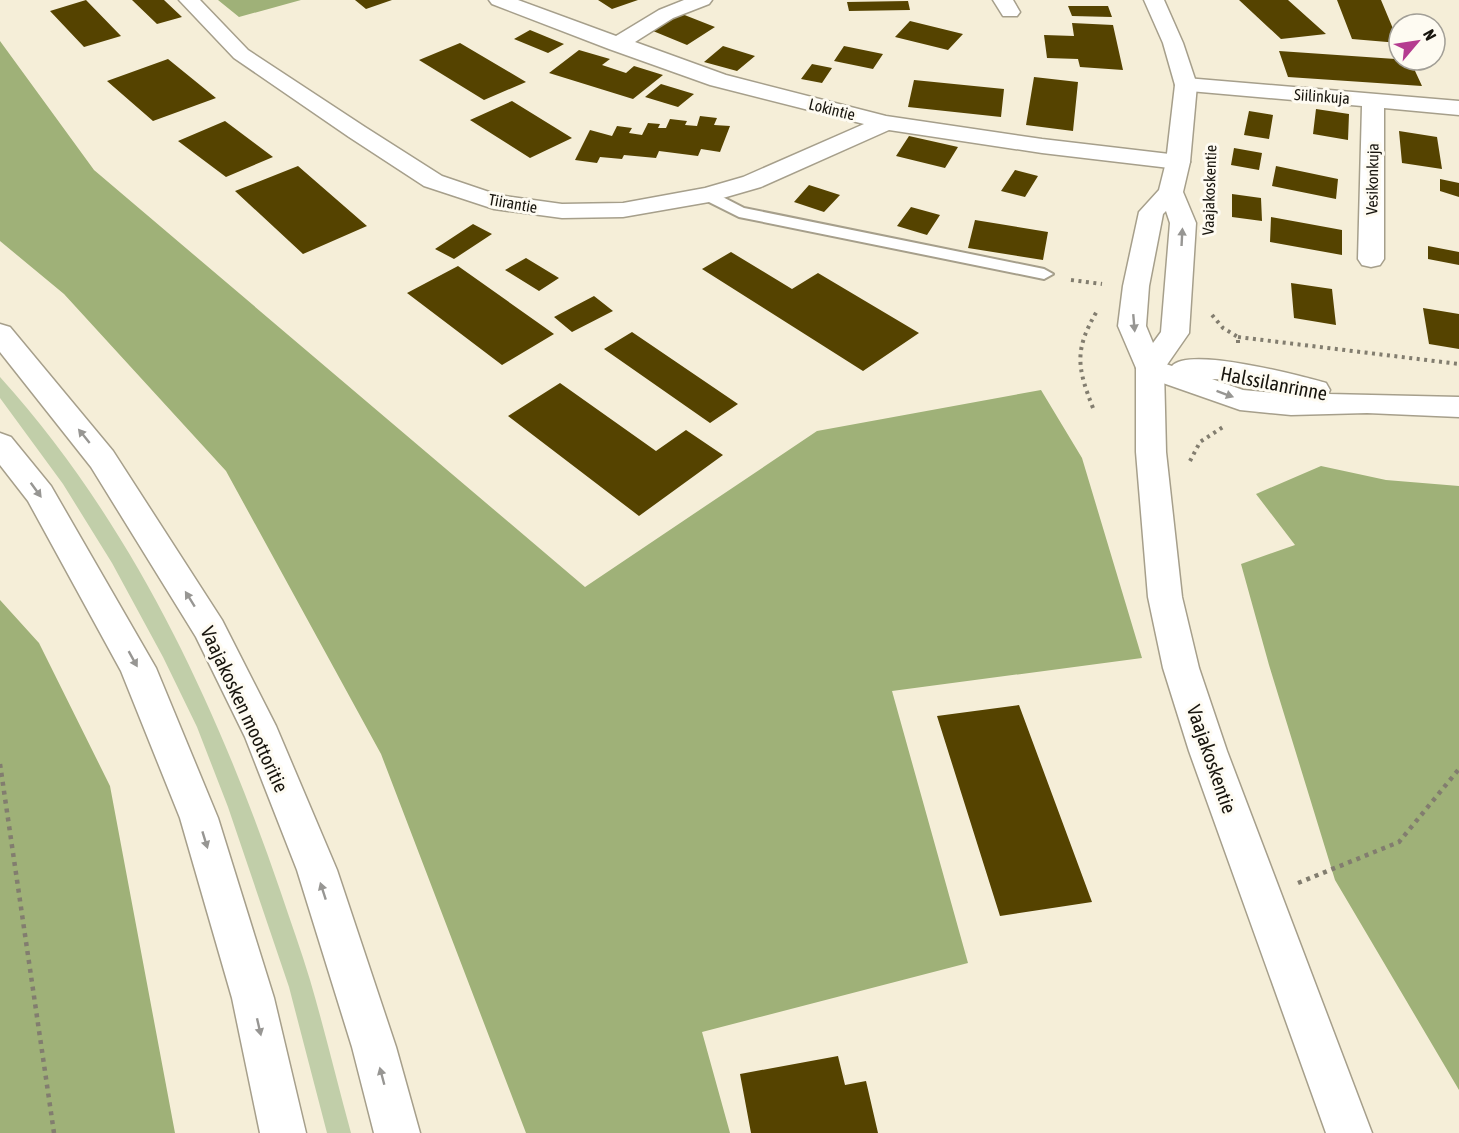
<svg xmlns="http://www.w3.org/2000/svg" width="1459" height="1133" viewBox="0 0 1459 1133" font-family="'Asap Condensed',sans-serif">
  <style>
    .green { fill: #c1cea9 }
    .forest { fill: #9fb178 }
    .building { fill: #554300 }
    .lines { fill: none; stroke-linecap: round; stroke-linejoin: round }
    .service-casing { stroke: #a69f8b; stroke-width: 4 }
    .minor-casing { stroke: #a69f8b; stroke-width: 3 }
    .tertiary-casing { stroke: #a69f8b; stroke-width: 3 }
    .secondary-casing { stroke: #a69f8b; stroke-width: 3 }
    .motorway-casing { stroke: #a69f8b; stroke-width: 3 }
    .path-far1 { stroke: #827d6f; stroke-width: 4; stroke-dasharray: 3 4.5; stroke-linecap: butt }
    .path { stroke: #827d6f; stroke-width: 4.5; stroke-dasharray: 4 5; stroke-linecap: butt }
    .service { fill: #fff; fill-rule: evenodd }
    .minor { fill: #fff; fill-rule: evenodd }
    .tertiary { fill: #fff; fill-rule: evenodd }
    .secondary { fill: #fff; fill-rule: evenodd }
    .motorway { fill: #fff; fill-rule: evenodd }
    .oneway { fill: #979693 }
    .labels { text-anchor: middle; dominant-baseline: central; stroke-width: 6; stroke-linejoin: round; paint-order: stroke }
    .far-street-label { font-size: 16px; fill: #18150e; stroke: #fefbf2 }
    .street-label { font-size: 20px; fill: #18150e; stroke: #fefbf2 }
  </style>
  <rect width="100%" height="100%" fill="#f5eed8"/>
  <path class="green" d="M0 377C132 523 217 706 280 890 290 920 301 950 310 980 325 1031 337 1082 351 1133H327L289 987 228 807 197 727 163 657 112 563 63 484 0 398Z"/>
  <path class="forest" d="M218 0H301L239 17Z
    M0 41 94 170 585 587 817 431 1041 390 1082 458 1142 658 892 691 968 963 702 1032 730 1133H526L381 754 226 471 64 294 0 241Z
    M1321 466 1386 480 1459 486V1090L1335 880 1269 665 1241 564 1295 545 1256 494Z
    M0 600 39 643 110 786 175 1133H0Z"/>
  <path class="building" d="M86 0 121 36 84 47 50 11Z
    M132 0H164L182 17 157 24Z
    M355 0H392L366 9Z
    M598 0H638L612 9Z
    M1239 0H1288L1326 34 1281 39Z
    M1337 0H1381L1399 43 1352 39Z
    M908 1 910 10 849 11 847 2Z
    M1068 6H1108L1112 17 1072 16Z
    M682 14 715 27 687 45 653 31Z
    M910 21 963 34 948 50 895 37Z
    M1072 23 1113 25 1123 70 1080 67 1078 59 1047 58 1044 35 1074 36Z
    M530 30 564 44 548 53 514 39Z
    M460 43 526 82 484 100 419 60Z
    M723 46 755 56 737 71 704 62Z
    M844 46 883 54 873 69 834 61Z
    M579 50 610 59 602 65 626 73 634 66 663 75 633 99 549 73Z
    M1279 51 1410 60 1422 86 1288 77Z
    M168 59 216 98 153 121 107 81Z
    M812 64 832 68 822 83 801 79Z
    M1034 77 1078 82 1073 131 1026 125Z
    M914 80 1004 89 1001 117 908 107Z
    M661 84 694 94 678 107 645 97Z
    M512 101 572 138 530 158 470 120Z
    M1316 109 1349 114 1348 140 1313 134Z
    M1249 111 1273 115 1269 139 1244 135Z
    M700 116 717 118 714 125 730 126 720 152 701 149 698 156 659 151 656 158 624 155 622 159 600 157 597 163 575 160 590 130 612 136 617 126 632 128 629 133 642 135 648 123 660 124 658 128H666L670 119 687 121 685 125 697 126Z
    M225 121 273 157 226 177 178 141Z
    M1399 131 1437 137 1442 169 1402 163Z
    M909 136 958 147 945 168 896 156Z
    M1234 148 1262 153 1259 170 1231 165Z
    M298 166 367 226 303 254 235 191Z
    M1276 166 1338 179 1336 199 1272 186Z
    M1015 170 1038 176 1025 197 1001 191Z
    M1440 179 1459 183V197L1440 191Z
    M809 185 840 195 824 212 794 202Z
    M1232 194 1261 198 1262 221 1232 217Z
    M911 207 940 215 927 235 897 226Z
    M1271 217 1342 230V255L1270 242Z
    M975 220 1048 232 1043 260 968 248Z
    M473 224 492 234 454 259 435 249Z
    M1428 246 1459 252V265L1428 259Z
    M731 252 792 289 818 273 919 333 863 371 702 269Z
    M526 258 559 278 539 291 505 270Z
    M458 266 554 334 502 365 407 293Z
    M1291 283 1332 289 1336 325 1294 318Z
    M594 296 613 311 572 332 554 317Z
    M1423 308 1459 314V349L1429 344Z
    M632 332 738 404 710 423 604 349Z
    M560 383 656 451 686 430 723 455 639 516 508 416Z
    M1019 705 1092 902 1000 916 937 716Z
    M838 1056 845 1085 866 1081 878 1133H751L740 1074Z"/>
  <g class="lines">
    <defs>
      <path id="service" d="M709 190 744 208 1044 269 1053 274 1044 279 739 217 703 199 701 195 703 191Z"/>
      <path id="minor" d="M179 0H200L248 50 365 127 442 176 498 195 562 204 623 203 705 188 743 177 864 124 710 85 609 49 492 4 489 0H518L616 36 659 10 684 0H712L709 4 673 18 635 42 726 75 886 116 1042 139 1178 155 1186 157 1190 162 1186 167 1178 169 1042 153 889 130 761 187 709 202 623 217 562 218 494 209 424 186 349 137 234 58Z
        M993 0H1013L1020 12 1017 16H1003Z
        M1186 78 1459 101V115L1384 108V259L1380 265 1371 267 1362 265 1358 259 1362 106 1178 90 1175 85 1178 80Z"/>
      <path id="tertiary" d="M1150 359 1172 366C1189 346 1301 376 1326 383L1330 390 1328 394 1459 397V417L1367 413 1291 415 1240 410 1140 375 1136 368 1140 361ZM1212 379 1239 380 1297 395 1243 390Z"/>
      <path id="secondary" d="M1144 0H1164L1183 43 1197 85 1190 162 1183 192 1196 223 1189 333 1164 369 1166 452 1182 597 1199 668 1227 751 1372 1133H1326L1189 751 1163 668 1148 597 1136 452V368L1118 326 1123 286 1139 212 1159 190 1166 162 1175 85 1163 43ZM1166 211 1170 223 1161 332 1153 343 1146 326 1149 286 1163 214Z"/>
      <path id="motorway" d="M0 324 10 327 113 451 222 620 276 726 337 870 396 1047 420 1133H374L352 1047 297 870 245 737 196 637 91 467 0 352Z
        M0 433 11 437 51 486 156 668 218 818 274 998 306 1133H260L232 998 180 818 121 671 28 501 0 465Z"/>
    </defs>
    <use href="#service" class="service-casing"/>
    <use href="#minor" class="minor-casing"/>
    <use href="#tertiary" class="tertiary-casing"/>
    <use href="#secondary" class="secondary-casing"/>
    <use href="#motorway" class="motorway-casing"/>
    <path class="path-far1" d="M1071 280 1102 284
      M1212 315 1223 328 1238 337V344
      M1238 337 1459 364
      M1093 408C1077 367 1074 350 1097 311
      M1190 461 1200 442 1223 427"/>
    <path class="path" d="M0 764 54 1133
      M1298 883 1399 842 1459 769"/>
    <use href="#service" class="service"/>
    <use href="#minor" class="minor"/>
    <use href="#tertiary" class="tertiary"/>
    <use href="#secondary" class="secondary"/>
    <use href="#motorway" class="motorway"/>
  </g>
  <defs><path id="oneway-solid" d="M-6-.8H1V-3.2L6.5 0L1 3.2V.8H-6Z" transform="scale(1.5)"/></defs>
  <g class="oneway">
    <use href="#oneway-solid" transform="translate(1182 237) rotate(-87)"/>
    <use href="#oneway-solid" transform="translate(1134 323) rotate(85)"/>
    <use href="#oneway-solid" transform="translate(1225 394) rotate(20)"/>
    <use href="#oneway-solid" transform="translate(84 436) rotate(-129)"/>
    <use href="#oneway-solid" transform="translate(36 490) rotate(54)"/>
    <use href="#oneway-solid" transform="translate(190 599) rotate(-122)"/>
    <use href="#oneway-solid" transform="translate(133 659) rotate(61)"/>
    <use href="#oneway-solid" transform="translate(205 840) rotate(73)"/>
    <use href="#oneway-solid" transform="translate(323 891) rotate(-108)"/>
    <use href="#oneway-solid" transform="translate(259 1027) rotate(77)"/>
    <use href="#oneway-solid" transform="translate(382 1076) rotate(-105)"/>
  </g>
  <g class="labels">
    <g class="far-street-label">
      <text transform="translate(1322 96) rotate(4)">Siilinkuja</text>
      <text transform="translate(832 109) rotate(14)">Lokintie</text>
      <text transform="translate(1372 179) rotate(-89)">Vesikonkuja</text>
      <text transform="translate(1209 190) rotate(-88)">Vaajakoskentie</text>
      <text transform="translate(513 203) rotate(10)">Tiirantie</text>
    </g>
    <g class="street-label">
      <text transform="translate(1274 383) rotate(11)">Halssilanrinne</text>
      <text transform="translate(245 709) rotate(65)">Vaajakosken moottoritie</text>
      <text transform="translate(1212 759) rotate(71)">Vaajakoskentie</text>
    </g>
  </g>
  <g transform="translate(1417 42) rotate(61)"><circle r="28" fill="#fefbf2" stroke="#a29f97" stroke-width="1.5"/>
  <path d="M0-4.5L10 22L0 15L-10 22Z" fill="#b53c90"/>
  <text y="-9" font-size="16" font-weight="bold" text-anchor="middle" fill="#18150e">N</text>
  </g>
</svg>
